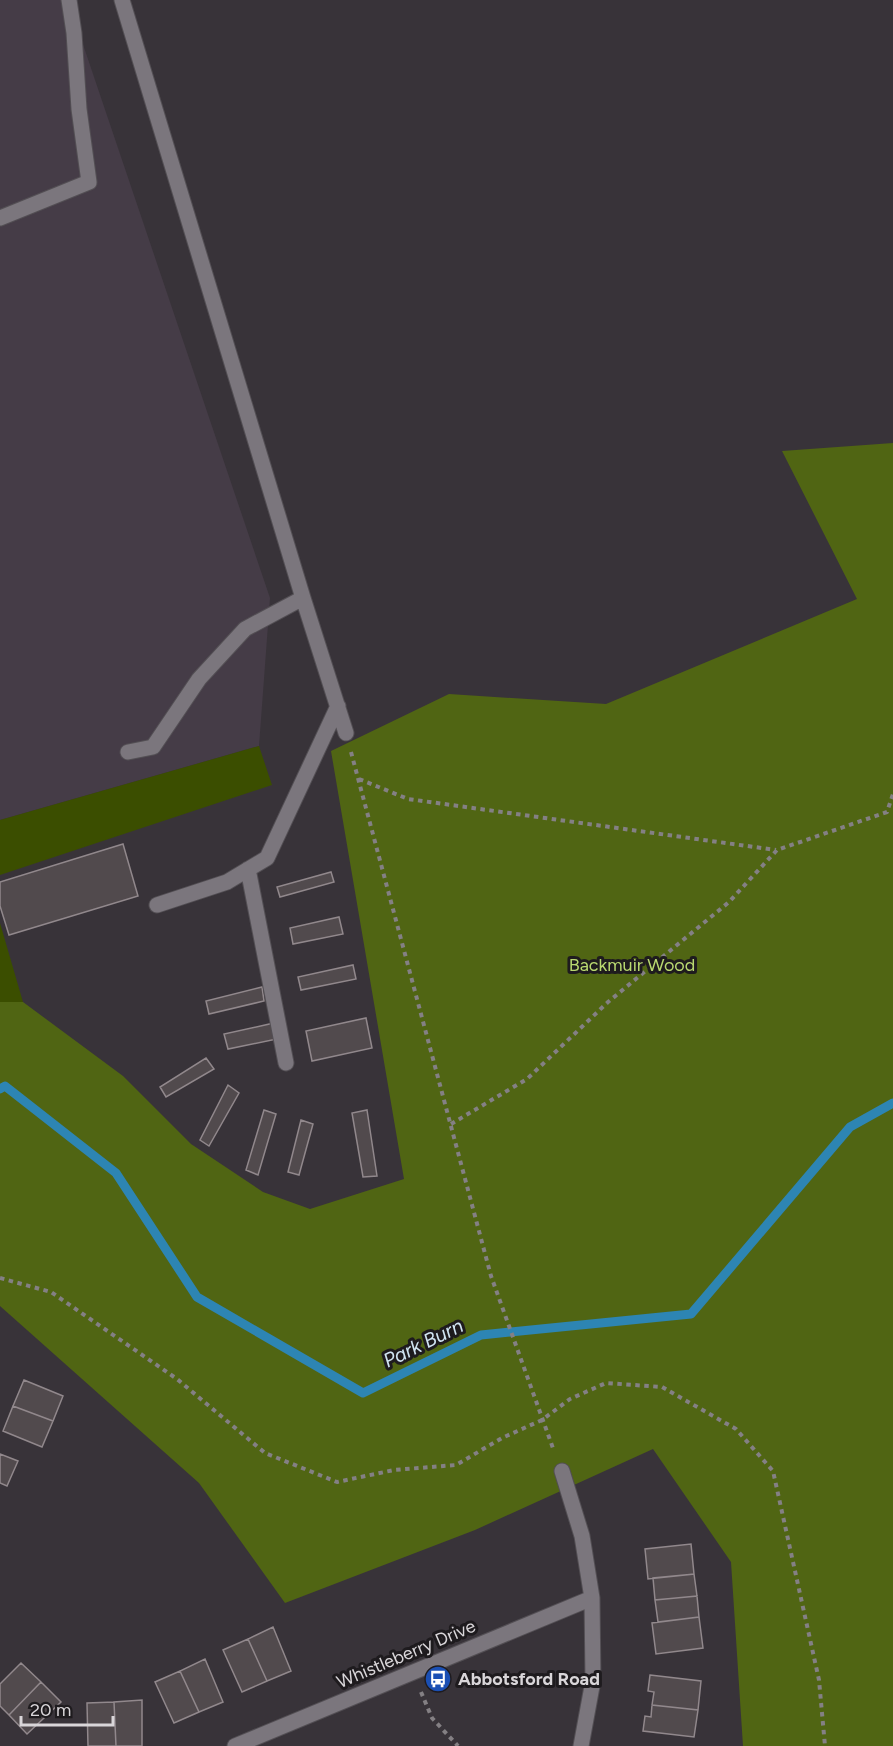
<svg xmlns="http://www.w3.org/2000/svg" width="893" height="1746" viewBox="0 0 893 1746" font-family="Figtree,sans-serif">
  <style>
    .built { fill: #453c47 }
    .green { fill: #3b4e00 }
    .forest { fill: #506513 }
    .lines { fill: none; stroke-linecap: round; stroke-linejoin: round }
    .stream { stroke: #2d85b3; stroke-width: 9 }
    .building { fill: #514a4d; stroke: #91888c; stroke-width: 1.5 }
    .lane-casing { stroke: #534f54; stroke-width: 17 }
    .street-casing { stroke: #534f54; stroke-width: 17 }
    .path { stroke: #848084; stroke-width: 4; stroke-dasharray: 4.5 4.5; stroke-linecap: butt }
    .lane { stroke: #7b767d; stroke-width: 15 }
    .street { stroke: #7b767d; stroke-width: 15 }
    .labels { text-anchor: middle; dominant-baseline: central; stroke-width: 6; stroke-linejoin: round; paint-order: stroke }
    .park-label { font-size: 18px; fill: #b9d970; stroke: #1e1b1e }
    .street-label { font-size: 18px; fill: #d9d6d9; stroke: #1e1b1e }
    .poi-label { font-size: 18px; font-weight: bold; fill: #d9d6d9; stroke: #1e1b1e; text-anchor: start }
    .water-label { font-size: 20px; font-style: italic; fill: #d1e5f2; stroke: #1e1b1e }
  </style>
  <rect width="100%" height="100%" fill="#383339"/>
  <path class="built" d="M0 0H68L270 598 259 746 0 820Z"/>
  <path class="green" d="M259 746 272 785 0 875V820Z
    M0 923 23 1002H0Z"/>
  <path class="forest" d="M893 443V1746H743L731 1562 653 1449 475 1530 285 1603 199 1483 0 1306V1002H23L123 1076 191 1144 263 1192 310 1209 404 1179 331 751 449 694 606 704 857 599 782 451Z"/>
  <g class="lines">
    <path class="stream" d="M0 1089 5 1086 116 1173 197 1297 363 1393 481 1335 691 1314 850 1127 893 1103"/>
  </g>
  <path class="building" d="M123 844 138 896 9 935 0 906V882Z
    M331 872 334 882 280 897 277 887Z
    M339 917 343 934 293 944 290 928Z
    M353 965 356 979 301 990 298 977Z
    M262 987 264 1001 209 1014 206 1001Z
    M366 1018 372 1048 312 1061 306 1031Z
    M274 1023 277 1039 228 1049 224 1034Z
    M206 1058 214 1069 166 1097 160 1087Z
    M228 1085 239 1093 209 1146 200 1140Z
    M264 1110 276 1114 258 1175 246 1170Z
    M367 1110 377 1176 363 1177 352 1113Z
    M301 1120 313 1124 299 1175 288 1172Z
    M24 1380 63 1396 53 1421 13 1406Z
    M13 1406 53 1421 42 1447 3 1431Z
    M0 1454 18 1461 7 1486 0 1483Z
    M691 1544 694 1574 648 1579 645 1549Z
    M694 1574 697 1596 655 1600 653 1578Z
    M697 1596 699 1617 658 1622 655 1600Z
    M699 1617 703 1648 656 1654 652 1623Z
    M273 1627 291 1671 267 1681 248 1639Z
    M248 1639 267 1681 242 1692 223 1650Z
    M205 1659 223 1702 199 1712 180 1671Z
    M21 1663 41 1682 9 1715 0 1706V1684Z
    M180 1671 199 1712 174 1723 155 1682Z
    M650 1675 701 1681 698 1710 652 1705 654 1692 648 1691Z
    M41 1682 61 1702 27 1734 9 1715Z
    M142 1700V1746H116L114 1702Z
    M114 1702 116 1746H88L87 1703Z
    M652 1705 698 1710 694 1737 643 1731 645 1716 651 1717Z"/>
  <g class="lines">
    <defs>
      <path id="lane" d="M122 0 303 598 346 733
        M0 218 89 182 79 109 74 33 69 0
        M128 752 153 747 199 679 245 629 303 598
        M248 869 286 1063
        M157 905 227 882 267 858 338 706"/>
      <path id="street" d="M562 1471 582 1536 592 1598 593 1681 581 1746
        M235 1746 592 1598"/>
    </defs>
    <use href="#lane" class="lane-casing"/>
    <use href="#street" class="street-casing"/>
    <path class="path" d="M351 752 491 1276 554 1451
      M359 779 408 799 776 850
      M451 1124 527 1079 608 1002 729 902 777 850 887 812 893 794
      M0 1278 51 1292 177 1379 265 1453 337 1482 394 1470 456 1465 502 1438 542 1420 570 1399 606 1383 662 1387 736 1429 773 1471 819 1680 825 1746
      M421 1692 432 1718 458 1746"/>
    <use href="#lane" class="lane"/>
    <use href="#street" class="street"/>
  </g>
  <defs>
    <symbol id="bus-disc" viewBox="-11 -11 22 22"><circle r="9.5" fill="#1a4fb4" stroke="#1e1b1e"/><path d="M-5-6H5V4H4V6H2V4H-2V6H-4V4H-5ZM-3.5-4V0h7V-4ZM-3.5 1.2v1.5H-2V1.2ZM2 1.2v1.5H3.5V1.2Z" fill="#fff"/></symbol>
  </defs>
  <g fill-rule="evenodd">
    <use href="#bus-disc" x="423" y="1664" width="30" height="30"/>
  </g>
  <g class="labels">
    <g class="park-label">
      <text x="632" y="965">Backmuir Wood</text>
    </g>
    <g class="street-label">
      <text transform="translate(406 1654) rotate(-23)">Whistleberry Drive</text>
    </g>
    <g class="poi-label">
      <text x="458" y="1679">Abbotsford Road</text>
    </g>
    <g class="water-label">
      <text transform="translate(423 1343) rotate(-26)">Park Burn</text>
    </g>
  </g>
  <path d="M21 1716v9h92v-9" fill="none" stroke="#d9d6d9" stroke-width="3"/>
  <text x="30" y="1716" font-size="18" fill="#d9d6d9" stroke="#1e1b1e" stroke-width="4.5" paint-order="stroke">20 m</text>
</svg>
